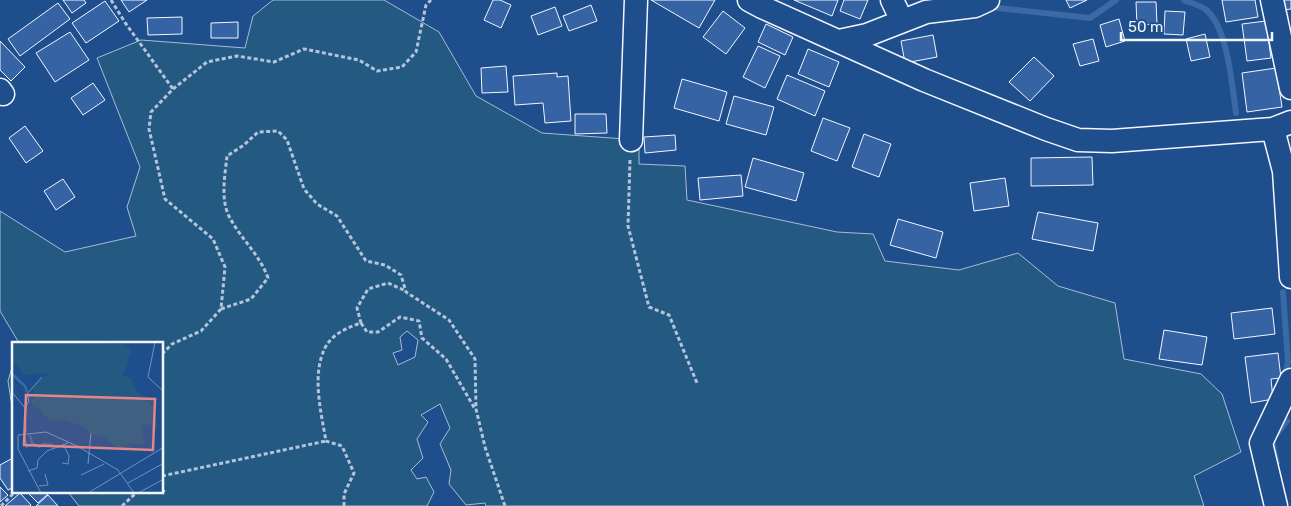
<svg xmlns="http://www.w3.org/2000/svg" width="1291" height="506" viewBox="0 0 1291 506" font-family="Rubik,sans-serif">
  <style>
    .green { fill: #245a82; stroke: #a8bbd7; fill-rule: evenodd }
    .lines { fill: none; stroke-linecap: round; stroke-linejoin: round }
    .stream { stroke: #3b69a3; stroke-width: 6 }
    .building { fill: #3563a3; stroke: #f2f6ff }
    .minor-casing { stroke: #f2f6ff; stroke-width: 25 }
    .path { stroke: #b3c4dc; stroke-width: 3; stroke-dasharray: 4 2.5; stroke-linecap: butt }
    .minor { stroke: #1f4e8c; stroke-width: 22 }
    .inset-river { fill: none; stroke: #3b69a3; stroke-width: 2.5 }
    .inset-road { fill: none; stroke: #7391ba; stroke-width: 1 }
    .view { fill: #e38589; fill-opacity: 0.15; stroke: #e38589; stroke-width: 2.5 }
    .inset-edge { fill: none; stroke: #f2f6ff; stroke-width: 2.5 }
  </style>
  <rect width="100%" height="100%" fill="#1f4e8c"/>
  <path class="green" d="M273 0H384L439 32 476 96 542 133 639 140V164L685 166 687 200 837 232 873 234 885 261 959 270 1018 253 1058 286 1115 303 1124 359 1201 374 1222 394 1241 452 1194 476 1204 506H486L485 503 466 505 449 484 451 470 440 444 450 428 440 404 421 415 428 422 417 439 423 458 411 470 417 479 426 477 434 492 427 506H79L68 492H162V344L19 343 0 311V211L65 252 136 236 127 207 140 167 97 58 141 40 245 48 253 16ZM407 331 418 340 415 357 398 365 393 353 402 350 400 337Z
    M14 361V419L8 381Z"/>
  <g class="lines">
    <path class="stream" d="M1184 0C1190 3 1200 5 1205 9 1228 26 1232 86 1236 113
      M998 8 1090 18 1116 0
      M1283 292 1288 362 1284 377
      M1277 463 1272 440 1287 421"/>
  </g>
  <path class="building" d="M63 0H84L86 3 72 13Z
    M121 0H147L129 12Z
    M493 0H500L511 5 501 28 484 20Z
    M651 0H715L699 28Z
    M794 0H838L832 16Z
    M844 0H868L860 19 840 11Z
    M1066 0H1087L1070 8Z
    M1222 0H1255L1258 17 1226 22Z
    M1282 0H1291V9L1283 10Z
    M105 1 119 21 86 43 72 23Z
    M1136 2H1156L1157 24 1137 25Z
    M58 3 70 19 20 56 8 39Z
    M591 5 597 21 569 31 563 16Z
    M555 7 562 26 538 35 531 16Z
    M723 11 745 28 726 54 703 37Z
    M1165 11 1185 12 1183 35 1164 34Z
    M182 17V34L148 35 147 18Z
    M1119 19 1125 41 1106 47 1100 25Z
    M1266 21 1271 58 1247 61 1242 24Z
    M238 22V38H211V23Z
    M766 24 793 37 785 55 758 42Z
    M70 32 89 60 55 82 36 53Z
    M1205 34 1210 57 1191 61 1186 39Z
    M933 35 937 57 905 63 901 41Z
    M1093 39 1099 61 1080 66 1073 44Z
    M0 41 25 67 11 81 0 70Z
    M758 46 780 56 765 88 743 77Z
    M808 49 839 62 829 87 798 74Z
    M1034 57 1054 76 1030 101 1009 82Z
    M506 66 508 92 482 93 481 68Z
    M1276 68 1282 107 1247 112 1242 73Z
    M557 73V77L568 76 571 121 545 123 543 103 515 105 513 76Z
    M787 75 825 91 815 116 777 99Z
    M682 79 727 92 719 121 674 108Z
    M93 83 105 100 83 115 71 98Z
    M734 96 774 107 766 135 726 124Z
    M575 114H606L607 133 575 134Z
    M823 118 850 128 837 161 811 151Z
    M25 126 43 151 26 163 9 138Z
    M864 134 891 144 879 177 852 167Z
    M675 135 676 150 645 153 644 137Z
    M1092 157 1093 185 1031 186V158Z
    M753 158 804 173 796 201 745 187Z
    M741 175 743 196 700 200 698 178Z
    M1005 178 1009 206 974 211 970 183Z
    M63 179 75 197 56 210 44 191Z
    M1038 212 1098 223 1093 251 1032 239Z
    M898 219 943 232 936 258 890 245Z
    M1272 308 1275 334 1234 339 1231 313Z
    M1164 330 1207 337 1202 365 1159 359Z
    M1278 353 1281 378 1271 379 1273 399 1251 403 1245 357Z
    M11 459 14 463V487L8 490 0 478V465Z
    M0 487 8 495 0 502Z
    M27 492H50L38 503Z
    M20 493 31 505 30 506H5Z
    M48 495 58 506H36Z"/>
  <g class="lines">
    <defs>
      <path id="minor" d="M749 0 762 7 924 80 1046 129 1078 140 1112 141 1273 129 1291 122
        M892 0 902 21
        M1272 0 1291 88
        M839 41 867 35 926 12 975 6 988 0
        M0 90 3 94
        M1273 129 1284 171 1291 277
        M631 140 636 0
        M1276 506 1261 443 1291 380"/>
    </defs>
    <use href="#minor" class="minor-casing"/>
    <path class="path" d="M111 0 126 24 173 89
      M630 160 628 226 649 307 669 315 697 383
      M221 309 251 299 268 278C260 255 241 239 230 218 220 201 225 175 227 156L244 145 258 132 278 131 287 140 304 189 317 204 337 216 366 261 385 265 401 275 406 292 449 320 475 359 476 409 485 447 505 506
      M361 323 367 332H378L400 317 419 321 422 338 446 359 475 409
      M162 354 172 344 201 331 221 309 225 267 213 239 165 199 149 129 151 112 173 89 207 62 237 56 274 62 304 49 359 60 377 71 402 67 416 52 426 5 431 0
      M162 476 326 441
      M162 489 166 494
      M1 506 15 492
      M122 506 137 492
      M344 506V494L354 473 342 446 326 441C321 412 311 373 326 346 333 334 348 327 361 323L357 308 368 289 388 283 406 291"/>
    <use href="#minor" class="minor"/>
  </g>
  <g transform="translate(12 342)">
    <rect width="151" height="151" fill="#1f4e8c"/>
    <path d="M2 0 112 2 119 8 111 34 120 37 123 47 141 65 146 87 135 82 129 84 132 102H117L108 109 94 96 78 91 73 85 53 78 40 79 31 73 30 68 20 64 19 58 23 56 20 45 37 31 12 33 0 17Z" fill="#245a82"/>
    <path class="inset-river" d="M0 32 13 44 15 50M18 93 20 101 27 105 32 102 41 103"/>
    <path class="inset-road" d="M136 35 143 0M136 35 152 50M0 50 13 66 14 90M13 66 17 59 15 52 30 35M12 91 15 106M50 121 56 122 57 114 51 102M76 122 79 91M16 129 25 126 26 118 35 109 56 101M69 133 92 122M116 141 152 121M27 144 36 143 33 132M29 151 6 107V93L34 90 65 104 106 128 122 151M76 151 152 105M126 151 152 137"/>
    <path class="view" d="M14 53 143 57 141 108 12 103Z"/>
    <rect width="151" height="151" class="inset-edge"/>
  </g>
  <path d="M1121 32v8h151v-8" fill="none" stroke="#f2f6ff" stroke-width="2.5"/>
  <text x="1128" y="32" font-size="15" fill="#f2f6ff" stroke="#1f4e8c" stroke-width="4" paint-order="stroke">50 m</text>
</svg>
